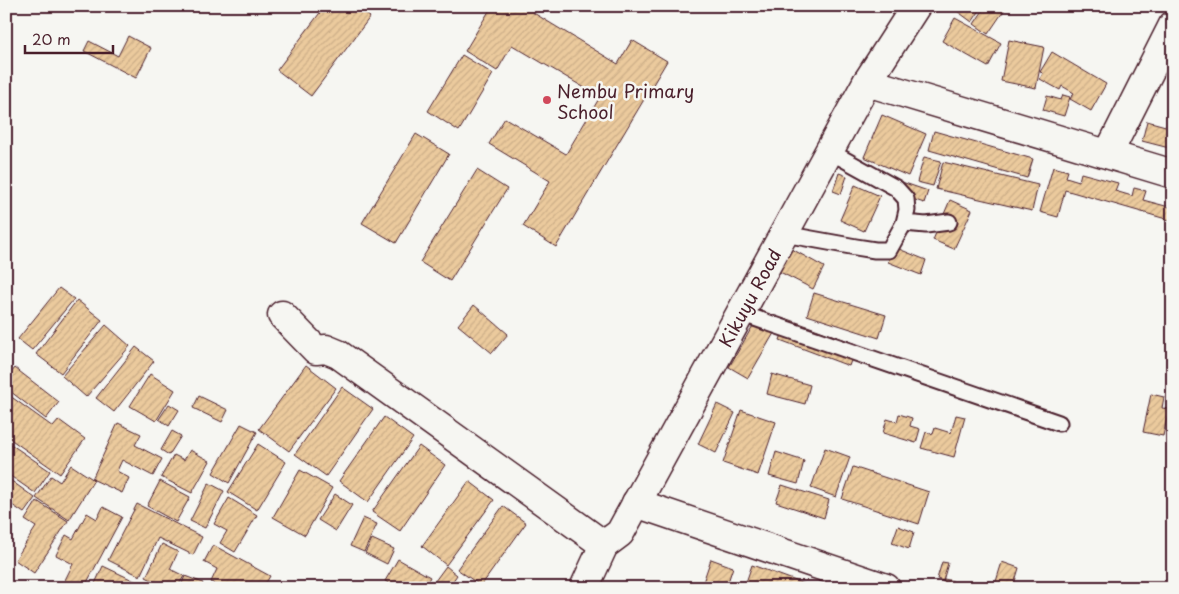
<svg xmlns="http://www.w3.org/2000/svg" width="1179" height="594" viewBox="0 0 1179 594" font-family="'Playpen Sans',sans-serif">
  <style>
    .building { fill: url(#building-hatch); stroke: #4a1f2b }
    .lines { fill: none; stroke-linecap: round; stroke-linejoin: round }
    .lane-casing { stroke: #4a1f2b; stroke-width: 19 }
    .street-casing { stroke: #4a1f2b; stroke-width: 31 }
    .secondary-casing { stroke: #4a1f2b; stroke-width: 31 }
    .lane { stroke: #f6f6f2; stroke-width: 15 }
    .street { stroke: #f6f6f2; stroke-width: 28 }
    .secondary { stroke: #f6f6f2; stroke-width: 28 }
    .poi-dot { fill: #d1495b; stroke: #f6f6f2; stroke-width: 2 }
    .labels { text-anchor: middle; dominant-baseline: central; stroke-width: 5; stroke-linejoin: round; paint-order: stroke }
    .poi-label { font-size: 18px; fill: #4a1f2b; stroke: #f6f6f2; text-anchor: start }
    .street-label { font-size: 18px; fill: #4a1f2b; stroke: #f6f6f2 }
  </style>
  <defs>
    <pattern id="building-hatch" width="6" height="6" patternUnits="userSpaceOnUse" patternTransform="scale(1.25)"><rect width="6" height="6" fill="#ebca9d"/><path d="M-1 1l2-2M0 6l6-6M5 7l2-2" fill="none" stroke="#cbad87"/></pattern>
  </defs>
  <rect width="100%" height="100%" fill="#f6f6f2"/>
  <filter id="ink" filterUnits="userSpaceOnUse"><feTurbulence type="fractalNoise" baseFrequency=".02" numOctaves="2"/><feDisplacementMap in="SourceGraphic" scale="10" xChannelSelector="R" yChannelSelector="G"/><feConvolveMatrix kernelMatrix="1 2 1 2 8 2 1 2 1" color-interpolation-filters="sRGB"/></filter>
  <g filter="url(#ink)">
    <path class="building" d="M325 6H356L370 17 311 96 277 70Z
      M492 6H535L532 12 618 64 632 40 667 61 556 247 523 226 550 181 489 144 505 118 566 154 600 97 512 45 497 71 465 51Z
      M954 6H983L972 22 953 8Z
      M986 6H1007L988 34 974 24Z
      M955 18 1001 43 988 67 942 41Z
      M128 36 151 48 136 78 84 51 89 41 118 56Z
      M1009 40 1044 47 1036 88 1001 81Z
      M1173 46V71L1162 65Z
      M1052 52 1106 84 1091 111 1070 99 1074 93 1062 86 1060 90 1040 79 1043 73 1040 72Z
      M462 55 493 74 459 131 428 111Z
      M1063 95 1070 97 1064 116 1043 110 1047 96 1061 100Z
      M882 115 926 134 908 176 864 157Z
      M1147 121 1173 128V149L1142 141Z
      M934 131 1033 159 1027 178 929 150Z
      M416 134 449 154 396 243 362 223Z
      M924 157 941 161 933 186 917 182Z
      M943 162 1038 185 1032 211 936 189Z
      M1053 167 1068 171 1066 177 1079 181 1081 173 1118 183 1115 191 1132 196 1134 188 1146 191 1143 200 1173 208V221L1065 190 1058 217 1040 212Z
      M477 170 507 189 450 281 420 262Z
      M839 173 847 176 841 194 833 191Z
      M893 179 928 191 924 203 889 191Z
      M855 185 880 196 864 231 840 220Z
      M950 200 972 210 954 249 933 240Z
      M894 247 926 260 921 275 888 262Z
      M790 248 824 267 813 289 778 271Z
      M59 288 74 299 32 350 18 339Z
      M814 293 886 315 879 338 807 315Z
      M77 300 102 320 61 373 36 354Z
      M474 305 508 334 492 353 458 325Z
      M788 319 857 344 849 366 780 340Z
      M755 322 774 333 748 378 729 367Z
      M106 325 130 346 86 397 62 376Z
      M136 347 154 361 114 412 96 398Z
      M306 365 336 388 289 451 259 429Z
      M15 368 59 402 46 419 6 388V379Z
      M150 374 175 390 156 421 130 406Z
      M772 374 810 385 805 404 767 394Z
      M342 387 373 409 326 476 295 454Z
      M6 393 53 427 59 420 85 439 60 474 6 436Z
      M1151 394 1164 397 1162 408 1169 409 1163 436 1143 432Z
      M199 396 228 410 222 422 193 408Z
      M169 404 179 410 169 426 159 419Z
      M717 404 735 413 716 453 698 444Z
      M741 410 776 422 758 475 723 463Z
      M899 414 912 418 910 426 920 429 916 443 883 433 887 419 897 422Z
      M956 415 965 417 954 457 921 448 926 432 933 434 935 428 951 433Z
      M384 417 413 438 368 502 339 481Z
      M118 423 141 434 135 445 162 459 153 476 122 460 117 471 129 478 122 493 92 479Z
      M241 424 257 432 229 483 213 473Z
      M172 431 181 436 169 455 161 450Z
      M6 441 50 471 35 493 6 473Z
      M258 444 286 462 257 510 228 492Z
      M419 446 445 465 400 531 372 512Z
      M825 448 850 457 836 497 811 488Z
      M190 450 210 461 192 493 161 477 174 455 184 460Z
      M776 452 804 461 798 484 769 476Z
      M71 465 94 480 69 520 36 498 51 476 60 482Z
      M853 467 929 492 919 524 842 499Z
      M300 470 332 488 305 535 273 517Z
      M6 477 35 498 24 513 6 501Z
      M160 481 190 497 176 522 147 506Z
      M469 481 494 500 446 565 422 546Z
      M209 483 224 491 205 528 190 521Z
      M782 485 829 500 824 518 776 502Z
      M335 494 352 505 336 531 318 520Z
      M229 498 257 515 235 552 220 543 227 531 214 524Z
      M37 501 68 521 34 573 15 560 36 527 25 520Z
      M137 504 202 537 193 555 158 538 140 576 108 560Z
      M503 506 526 523 481 586 457 569Z
      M103 507 122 517 84 588H61L73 564 56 555 66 535 73 539 87 513 97 519Z
      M363 518 377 524 364 552 350 546Z
      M898 526 914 532 909 549 892 543Z
      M372 539 394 549 387 564 365 553Z
      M162 544 178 552 170 569 184 576 177 588H167L146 577Z
      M213 545 270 576 263 588H222L211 582 217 569 204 562Z
      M398 559 430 577 424 588H397L385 581Z
      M711 559 733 567 726 588H701Z
      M942 562 948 563 943 581 937 579Z
      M1002 562 1019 568 1013 588H994Z
      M752 565 815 588H744Z
      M103 566 139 583 137 588H93Z
      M446 566 457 575 448 588H436L432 585Z
      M185 576 203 583 201 588H180Z
      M944 579 953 581 952 588H942Z
      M1061 582 1079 588H1059Z"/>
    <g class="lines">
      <defs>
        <path id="lane" d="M904 223 926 225 949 222
          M784 234 856 247 875 250H889L904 223 907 210 906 199 896 188 829 151
          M740 313 1059 423"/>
        <path id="street" d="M867 82 1173 174
          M1108 154 1173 25
          M282 315 316 350 326 349 338 354 604 545
          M636 503 886 588"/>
        <g id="secondary">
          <path id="s1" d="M584 588 604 545 620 533 867 82 916 6"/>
        </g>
      </defs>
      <use href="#lane" class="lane-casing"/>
      <use href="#street" class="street-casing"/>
      <use href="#secondary" class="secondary-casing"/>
      <use href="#lane" class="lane"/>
      <use href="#street" class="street"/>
      <use href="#secondary" class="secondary"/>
    </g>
  </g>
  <circle class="poi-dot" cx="547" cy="100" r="5"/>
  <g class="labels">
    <g class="poi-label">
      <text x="557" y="90">Nembu Primary<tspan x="557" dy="21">School</tspan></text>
    </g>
    <g class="street-label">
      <text stroke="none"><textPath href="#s1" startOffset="336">Kikuyu Road</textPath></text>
    </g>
  </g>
  <rect width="1179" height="594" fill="none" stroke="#f6f6f2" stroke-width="25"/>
  <rect x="12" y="12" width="1154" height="569" fill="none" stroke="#4a1f2b" stroke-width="2" filter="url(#ink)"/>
  <path d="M25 45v8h88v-8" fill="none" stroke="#4a1f2b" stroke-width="2.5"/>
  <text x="32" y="45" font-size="15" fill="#4a1f2b" stroke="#f6f6f2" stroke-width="4" paint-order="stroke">20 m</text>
</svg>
